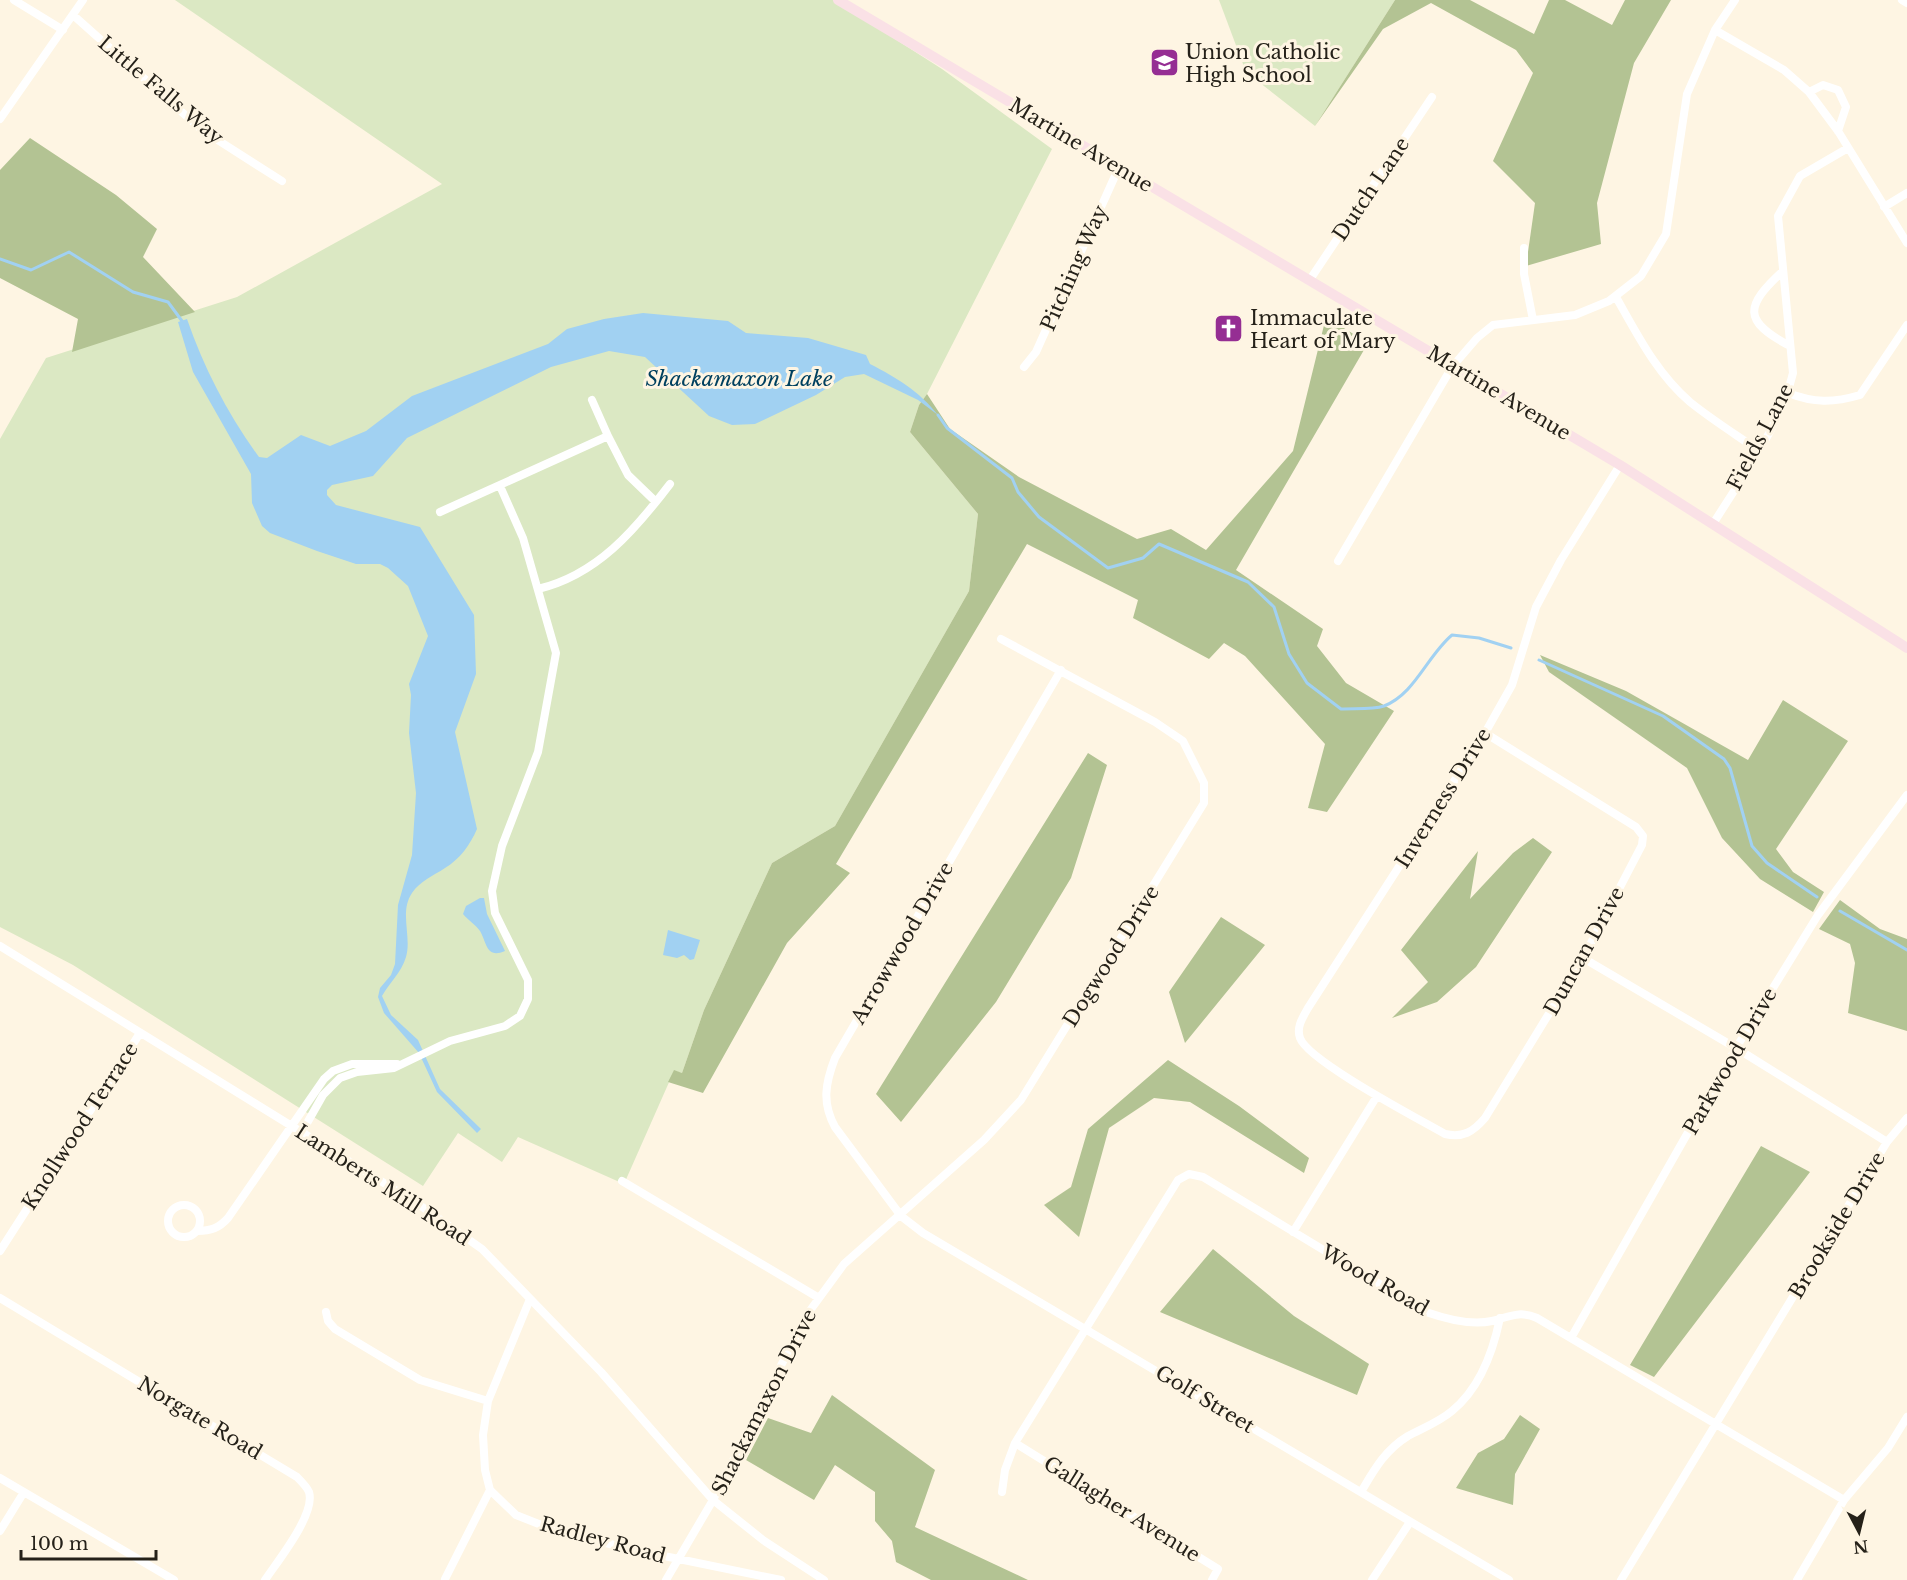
<svg xmlns="http://www.w3.org/2000/svg" width="1907" height="1580" viewBox="0 0 1907 1580" font-family="'Libre Baskerville',serif">
  <style>
    .green { fill: #dbe8c3 }
    .forest { fill: #b3c393 }
    .water { fill: #a1d1f2 }
    .lines { fill: none; stroke-linecap: round; stroke-linejoin: round }
    .stream { stroke: #a1d1f2; stroke-width: 3 }
    .street { stroke: #fff; stroke-width: 8 }
    .secondary { stroke: #fae1e6; stroke-width: 10 }
    .labels { text-anchor: middle; dominant-baseline: central; stroke-width: 6; stroke-linejoin: round; paint-order: stroke }
    .poi-label { font-size: 20px; fill: #252119; stroke: #fef5e3; text-anchor: start }
    .street-label { font-size: 20px; fill: #252119; stroke: #fef5e3 }
    .water-label { font-size: 21px; font-style: italic; fill: #00405f; stroke: #fef5e3 }
  </style>
  <rect width="100%" height="100%" fill="#fef5e3"/>
  <path class="green" d="M175 0H834L942 69 1052 149 927 394 919 405 910 432 978 514 969 591 835 826 772 863 704 1010 682 1073 674 1071 624 1184 518 1137 502 1162 458 1133 423 1186 73 965 0 927V439L46 358 237 297 442 184Z
    M1219 0H1395L1315 126 1246 72Z"/>
  <path class="forest" d="M1395 0H1470L1534 34 1549 0H1565L1612 25 1625 0H1671L1634 63 1597 203 1601 244 1526 266 1535 203 1493 161 1533 73 1516 50 1431 3 1383 29 1315 126Z
    M30 138 116 195 157 229 143 257 195 312 72 352 78 319 0 278V170Z
    M1326 317 1368 343 1236 570 1323 629 1317 646 1346 683 1394 711 1327 812 1308 808 1325 744 1245 656 1224 643 1209 659 1133 618 1138 600 1027 544 836 864 850 873 787 943 703 1093 668 1082 674 1070 682 1073 704 1010 772 863 835 826 969 591 978 514 910 432 919 405 927 394 950 429 1019 477 1137 539 1171 529 1206 550 1293 451Z
    M1540 655 1626 691 1748 760 1783 700 1848 741 1776 849 1793 872 1824 892 1813 912 1760 879 1722 838 1687 768 1549 672Z
    M1088 753 1107 765 1071 878 996 1002 901 1122 876 1094Z
    M1533 838 1552 852 1476 967 1437 1002 1392 1018 1428 982 1401 950 1478 851 1470 899 1513 853Z
    M1840 900 1880 929 1907 939V1031L1848 1013 1855 963 1850 944 1819 929Z
    M1221 917 1265 945 1185 1043 1169 992Z
    M1168 1060 1239 1106 1309 1158 1304 1173 1190 1102 1154 1098 1109 1128 1079 1237 1044 1205 1071 1187 1088 1129Z
    M1761 1146 1810 1172 1654 1377 1630 1365Z
    M1213 1249 1294 1316 1369 1364 1357 1395 1160 1312Z
    M832 1395 935 1470 915 1527 1028 1580H931L896 1562 892 1541 875 1521V1492L835 1465 814 1500 746 1460 768 1418 811 1433Z
    M1520 1415 1540 1429 1515 1474 1513 1505 1456 1488 1478 1453 1504 1439Z"/>
  <path class="water" d="M643 313 728 321 746 333 808 338 866 355 870 364C897 378 919 391 938 415L918 400 864 374 845 377 816 395 755 424 732 425 709 416 645 357 609 351 551 367 407 438 373 476 332 485 327 490V495L336 505 420 527 474 615 476 674 455 732 477 829C470 845 460 859 445 868 433 876 420 881 412 893 399 912 412 937 406 957 401 973 390 982 382 996L391 1015 418 1040 440 1089 481 1129 477 1133 437 1092 419 1053 384 1013 378 997 380 988 391 975 395 964 398 905 412 855 416 793 409 733 411 695 409 684 428 636 408 586 388 568 380 564H356L317 551 270 533 262 526 252 503 251 474 193 372 178 322 187 319C204 368 228 415 259 457L267 458 301 435 330 446 366 431 412 396 548 344 567 329 604 319Z
    M480 898H484L487 914 505 951C486 959 487 943 480 931 475 924 468 920 463 914L466 906Z
    M668 930 700 940 694 959 690 960 684 955 677 958 663 955Z"/>
  <g class="lines">
    <path class="stream" d="M0 259 31 270 69 252 133 292 168 302 182 321
      M938 415 947 428 1012 478 1018 492 1039 517 1108 568 1143 558 1159 544 1248 582 1274 607 1289 654 1307 683 1341 709C1353 708 1372 710 1384 706 1415 694 1427 656 1452 635L1479 638 1511 648
      M1539 660 1663 716 1724 759 1730 768 1752 846 1767 863 1817 897
      M1840 911 1907 950"/>
    <path class="street" d="M14 0 63 30
      M1902 0 1907 3
      M73 15 202 130 282 181
      M1715 30 1784 70 1809 92 1838 131 1907 243
      M1809 92 1823 85 1838 90 1846 107 1838 131
      M0 119 83 0
      M1884 207 1907 193
      M1524 248V274L1533 320
      M1783 271C1745 306 1742 321 1790 346
      M1309 281 1432 97
      M1616 297C1637 334 1657 374 1690 402 1711 419 1735 434 1758 450
      M1024 367 1036 352 1119 167
      M1788 393C1814 403 1833 403 1860 395L1907 325
      M592 400 608 436
      M440 512 608 436 628 475 656 502
      M1713 524C1742 477 1780 427 1793 373L1778 216 1800 176 1848 148
      M1338 561 1452 367 1477 338 1493 325 1575 315 1609 301 1641 276 1666 234 1687 94 1715 30 1735 0
      M538 589C597 575 635 530 670 484
      M1061 670 835 1058C825 1084 822 1103 835 1127L901 1216 923 1233 1509 1580
      M1485 733 1636 827 1643 836 1642 845 1583 958 1485 1118C1473 1132 1463 1138 1445 1134 1419 1119 1308 1061 1300 1038 1296 1027 1303 1017 1308 1008L1485 733 1512 685 1536 607 1561 560 1620 465
      M0 946 418 1204 482 1249 601 1372 713 1500 763 1540 824 1580
      M1583 958 1736 1048 1887 1142
      M302 1132 323 1095 340 1078 357 1072 394 1068 450 1041 505 1026 520 1016 528 999V980L495 913 492 891 502 846 538 752 556 653 523 538 500 486
      M622 1181 819 1298
      M168 1221a16 16 0 1 1 32 0a16 16 0 1 1-32 0Z
      M197 1231C211 1231 219 1228 228 1218L324 1079 333 1071 352 1064H397
      M1293 1232 1377 1096
      M0 1251 140 1033
      M0 1298 297 1477C301 1481 307 1487 309 1492 316 1514 277 1562 265 1580
      M530 1299 488 1401 483 1435 485 1470 490 1490 516 1515 554 1530 630 1549 781 1580
      M326 1312 328 1321 335 1329 420 1380 488 1401
      M1571 1338 1736 1048 1818 915 1907 795
      M1015 1443 1218 1569 1212 1580
      M0 1478 174 1580
      M1002 1492 1005 1470 1015 1443 1178 1180 1189 1174 1203 1177 1426 1312C1446 1319 1471 1326 1492 1321 1509 1317 1519 1310 1537 1318L1844 1500
      M1361 1492C1374 1470 1385 1450 1408 1436 1423 1428 1439 1422 1452 1411 1479 1389 1493 1352 1500 1318
      M0 1531 24 1492
      M445 1579 490 1490
      M666 1580 713 1500 806 1316 844 1264 984 1140 1021 1100 1204 803V783L1183 741 1155 722 1001 639
      M1372 1580 1410 1522
      M1621 1580 1887 1142 1907 1118
      M1797 1580 1844 1500 1888 1448 1907 1417"/>
    <path class="secondary" d="M838 0 1620 465 1907 648"/>
  </g>
  <defs>
    <symbol id="school-square" viewBox="-11 -11 22 22"><rect x="-9" y="-9" width="18" height="18" rx="4" fill="#952e93" stroke="#fef5e3"/><path d="M0-5L7-2L0 1L-7-2ZM-4 1L0 2.5L4 1V4Q0 6-4 4Z" fill="#fff"/></symbol>
    <symbol id="church-square" viewBox="-11 -11 22 22"><rect x="-9" y="-9" width="18" height="18" rx="4" fill="#952e93" stroke="#fef5e3"/><path d="M-1.2-6h2.4v3.5h3.3v2.4h-3.3V6h-2.4V-.1h-3.3v-2.4h3.3Z" fill="#fff"/></symbol>
  </defs>
  <g fill-rule="evenodd">
    <use href="#school-square" x="1148" y="46" width="33" height="33"/>
    <use href="#church-square" x="1212" y="312" width="33" height="33"/>
  </g>
  <g class="labels">
    <g class="poi-label">
      <text x="1185" y="52">Union Catholic<tspan x="1185" dy="23">High School</tspan></text>
      <text x="1250" y="318">Immaculate<tspan x="1250" dy="23">Heart of Mary</tspan></text>
    </g>
    <g class="street-label">
      <text transform="translate(161 90) rotate(40)">Little Falls Way</text>
      <text transform="translate(1081 145) rotate(31)">Martine Avenue</text>
      <text transform="translate(1371 189) rotate(-56)">Dutch Lane</text>
      <text transform="translate(1074 268) rotate(-66)">Pitching Way</text>
      <text transform="translate(1499 393) rotate(31)">Martine Avenue</text>
      <text transform="translate(1760 437) rotate(-62)">Fields Lane</text>
      <text transform="translate(1443 798) rotate(-58)">Inverness Drive</text>
      <text transform="translate(902 943) rotate(-60)">Arrowwood Drive</text>
      <text transform="translate(1584 951) rotate(-61)">Duncan Drive</text>
      <text transform="translate(1111 956) rotate(-58)">Dogwood Drive</text>
      <text transform="translate(1730 1061) rotate(-60)">Parkwood Drive</text>
      <text transform="translate(80 1126) rotate(-57)">Knollwood Terrace</text>
      <text transform="translate(383 1185) rotate(33)">Lamberts Mill Road</text>
      <text transform="translate(1837 1225) rotate(-59)">Brookside Drive</text>
      <text transform="translate(1375 1280) rotate(30)">Wood Road</text>
      <text transform="translate(1205 1399) rotate(31)">Golf Street</text>
      <text transform="translate(764 1402) rotate(-63)">Shackamaxon Drive</text>
      <text transform="translate(200 1418) rotate(31)">Norgate Road</text>
      <text transform="translate(1122 1509) rotate(32)">Gallagher Avenue</text>
      <text transform="translate(603 1540) rotate(15)">Radley Road</text>
    </g>
    <g class="water-label">
      <text x="739" y="379">Shackamaxon Lake</text>
    </g>
  </g>
  <g transform="translate(1859 1532) rotate(173)" stroke="#fef5e3" stroke-width="4.5" paint-order="stroke">
  <path d="M0-4.5L10 22L0 15L-10 22Z" fill="#252119"/>
  <text y="-9" font-size="16" font-weight="bold" text-anchor="middle" fill="#252119">N</text>
  </g>
  <path d="M21 1550v9h135v-9" fill="none" stroke="#252119" stroke-width="3"/>
  <text x="30" y="1550" font-size="18" fill="#252119" stroke="#fef5e3" stroke-width="4.5" paint-order="stroke">100 m</text>
</svg>
